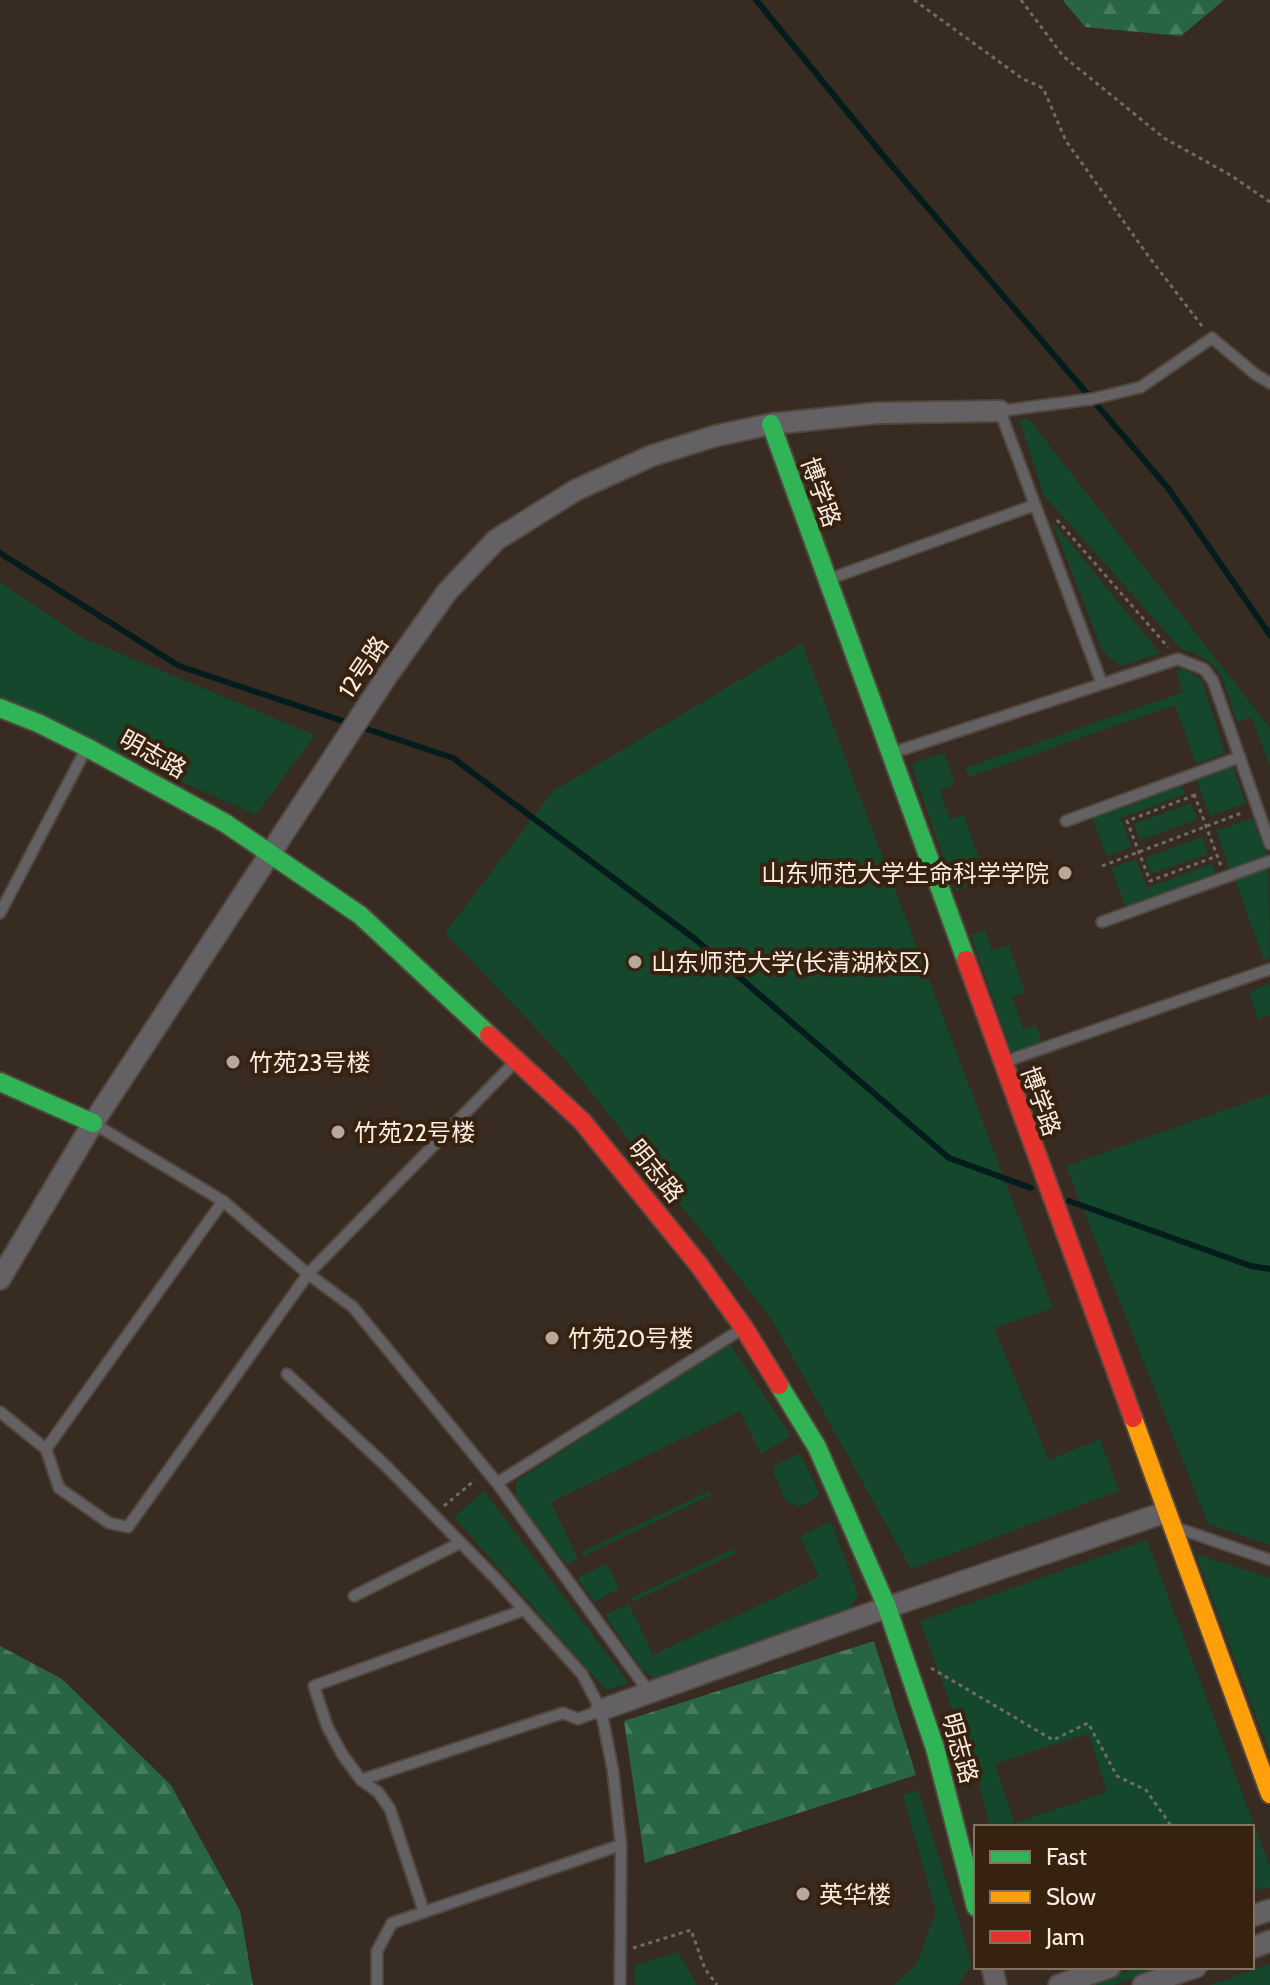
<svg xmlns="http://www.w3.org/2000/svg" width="1270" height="1985" viewBox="0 0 1270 1985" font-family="Cabin,'Noto Sans SC',sans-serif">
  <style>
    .green { fill: #14472c; fill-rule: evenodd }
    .forest { fill: url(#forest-firs) }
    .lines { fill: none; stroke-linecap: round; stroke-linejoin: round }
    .stream { stroke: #051c1d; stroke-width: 6 }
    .lane-casing { stroke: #52473e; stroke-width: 14 }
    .street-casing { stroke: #52473e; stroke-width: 24 }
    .fast-casing { stroke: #52473e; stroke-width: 22 }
    .slow-casing { stroke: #52473e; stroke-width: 22 }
    .jam-casing { stroke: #52473e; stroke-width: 22 }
    .path { stroke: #6e6b69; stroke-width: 3; stroke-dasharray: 4 4; stroke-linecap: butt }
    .lane { stroke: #636164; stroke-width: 10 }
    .street { stroke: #636164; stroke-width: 20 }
    .fast { stroke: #30b455; stroke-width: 18 }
    .slow { stroke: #ff9f0a; stroke-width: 18 }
    .jam { stroke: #e5322d; stroke-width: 18 }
    .poi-dot { fill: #b7a89e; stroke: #37210f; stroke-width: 3 }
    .labels { text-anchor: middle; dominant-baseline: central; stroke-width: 8; stroke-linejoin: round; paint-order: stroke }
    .street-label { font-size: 24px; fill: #fcece1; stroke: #37210f }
    .poi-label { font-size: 24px; fill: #fcece1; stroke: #37210f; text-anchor: start }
  </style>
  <defs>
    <pattern id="forest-firs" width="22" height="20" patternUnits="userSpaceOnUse" patternTransform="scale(2)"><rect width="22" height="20" fill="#276543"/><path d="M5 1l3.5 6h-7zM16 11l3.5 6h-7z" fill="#477b5e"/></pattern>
  </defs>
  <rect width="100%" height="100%" fill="#382b22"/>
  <path class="green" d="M1028 418 1270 728V767L1252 717 1237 722C1224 684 1225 661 1181 649L1044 495 1019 419Z
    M1052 521 1160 653 1123 666 1109 658 1102 650Z
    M0 582 83 638 315 735 256 815 0 699Z
    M802 643 1053 1308 994 1328 1049 1460 1100 1439 1119 1491 911 1569 771 1318 563 1057 445 933 553 791Z
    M1184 669 1201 679 1225 753 1196 764 1175 705 969 777 965 768 1183 692 1176 670Z
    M944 753 955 784 940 790 950 819 964 815 979 858 962 864 970 885 955 891 912 766 915 762Z
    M1232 765 1246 803 1210 816 1196 778Z
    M1181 784 1185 794 1121 818 1131 847 1107 857 1092 817Z
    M1191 803 1197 820 1140 840 1134 824Z
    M1252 818 1267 856 1230 870 1216 831Z
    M1202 837 1208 854 1151 874 1145 858Z
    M1136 859 1147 888 1212 864 1216 874 1126 908 1111 868Z
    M1268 868 1270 958 1264 960 1235 880Z
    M985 930 992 950 1009 945 1025 992 1012 997 1023 1029 1036 1025 1042 1042 1012 1053 971 935Z
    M1270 984V1015L1258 1020 1249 992Z
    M1270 1094V1545L1208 1524 1066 1166Z
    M731 1345 791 1436 761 1454 740 1411 551 1502 578 1559 567 1565 516 1499V1481L721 1348Z
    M800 1453 820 1495 800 1507 786 1501 773 1472 775 1465Z
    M484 1491 629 1683 606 1690 454 1517Z
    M709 1491 711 1495 584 1556 582 1552Z
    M831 1521 858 1595 850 1608 657 1679 642 1670 605 1615 629 1604 653 1655 819 1577 800 1536Z
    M1147 1540 1270 1867V1887L1252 1891V1827H990L979 1783 920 1621ZM1088 1733 1107 1792 1015 1823 995 1764Z
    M733 1549 736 1553 633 1602 631 1598Z
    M1196 1554 1270 1578V1754Z
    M607 1564 619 1588 595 1602 577 1578Z
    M918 1790 972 1964 958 1985H894L916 1965 936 1912 903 1795Z
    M678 1952 697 1985H635L634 1966Z
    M1270 1964V1985H1211Z
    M1140 1967H1166L1114 1985H1088Z"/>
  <path class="forest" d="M1063 0H1224L1181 36 1085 27Z
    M874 1641 916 1775 645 1863 624 1721Z
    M0 1646 62 1679 171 1785 240 1911 253 1985H0Z"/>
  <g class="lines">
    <path class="stream" d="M756 0 886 159 1168 488 1270 635
      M0 553 179 666 453 758 695 939 949 1158 1031 1188
      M1069 1201 1251 1266 1270 1269"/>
    <defs>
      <path id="lane" d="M829 579 1035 505
        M1102 684 1000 411 1092 399 1141 387 1212 338 1255 374 1270 383
        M892 753 1178 659 1204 669 1213 681 1270 844
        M1066 821 1240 757
        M0 913 86 749
        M1102 922 1270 861
        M1004 1062 1270 969
        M96 1125 223 1201 308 1274 353 1307 497 1483 649 1692
        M287 1374 385 1465 497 1580 582 1674 601 1710 613 1771 621 1845 620 1985
        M0 1412 46 1449 59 1488 109 1523 128 1527 308 1274 515 1062
        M46 1449 223 1201
        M497 1483 742 1329
        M1177 1528 1270 1560
        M354 1596 460 1543
        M361 1780 563 1713 578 1719 601 1710
        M424 1912 390 1809 378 1792 361 1780 342 1754 327 1726 314 1686 524 1610
        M377 1985V1951L392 1923 621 1845"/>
      <path id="street" d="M0 1279 93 1123 387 676 447 592 496 540 576 490 651 456 715 436 771 424 878 413 1000 411
        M601 1710 868 1614 1166 1512
        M1252 1916 1270 1910
        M1252 1948 1270 1941
        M992 1967 996 1985
        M1059 1985 1110 1967
        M1143 1985 1196 1967"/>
      <path id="fast" d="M771 424 966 960
        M0 708 38 723 86 747 225 823 360 915 489 1035
        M0 1082 93 1123
        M779 1385 817 1447 887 1607 935 1748 976 1907"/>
      <path id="slow" d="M1133 1418 1270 1794"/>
      <path id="jam" d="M966 960 1133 1418
        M489 1035 582 1121 699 1265 744 1328 779 1385"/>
    </defs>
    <use href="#lane" class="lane-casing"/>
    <use href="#street" class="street-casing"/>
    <use href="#fast" class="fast-casing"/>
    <use href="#slow" class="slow-casing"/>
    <use href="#jam" class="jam-casing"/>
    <path class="path" d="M914 0 1023 79 1043 88 1066 141 1149 257 1202 326
      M1021 0 1063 56 1164 138 1232 176 1270 202
      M1057 520 1168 647
      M1194 794 1221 866
      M1195 795 1127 821 1150 881 1217 856
      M1102 866 1244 812
      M444 1506 475 1480
      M931 1668 1053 1740 1088 1723 1117 1776 1146 1790 1172 1827
      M633 1948 691 1930 705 1969 717 1985"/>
    <use href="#lane" class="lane"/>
    <use href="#street" class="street"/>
    <use href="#fast" class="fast"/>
    <use href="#slow" class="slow"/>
    <use href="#jam" class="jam"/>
  </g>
  <g class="poi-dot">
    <circle cx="1065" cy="873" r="8"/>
    <circle cx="635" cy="962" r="8"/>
    <circle cx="233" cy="1062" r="8"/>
    <circle cx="338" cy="1132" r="8"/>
    <circle cx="552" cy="1338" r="8"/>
    <circle cx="803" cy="1894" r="8"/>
  </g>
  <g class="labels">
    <g class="street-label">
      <text transform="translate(821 492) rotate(70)">博学路</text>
      <text transform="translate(363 667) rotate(-56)">12号路</text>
      <text transform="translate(153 754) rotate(29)">明志路</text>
      <text transform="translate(1041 1101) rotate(70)">博学路</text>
      <text transform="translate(656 1171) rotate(51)">明志路</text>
      <text transform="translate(960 1748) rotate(74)">明志路</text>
    </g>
    <g class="poi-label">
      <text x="1049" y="873" text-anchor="end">山东师范大学生命科学学院</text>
      <text x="651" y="962">山东师范大学(长清湖校区)</text>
      <text x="249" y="1062">竹苑23号楼</text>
      <text x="354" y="1132">竹苑22号楼</text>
      <text x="568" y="1338">竹苑20号楼</text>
      <text x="819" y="1894">英华楼</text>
    </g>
  </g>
  <rect x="974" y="1825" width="280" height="144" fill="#37210f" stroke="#867263" stroke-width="2"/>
  <rect x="990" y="1851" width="40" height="12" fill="#30b455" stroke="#867263" stroke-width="2"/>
  <text x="1046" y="1865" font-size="24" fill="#fcece1">Fast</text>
  <rect x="990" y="1891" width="40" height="12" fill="#ff9f0a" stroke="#867263" stroke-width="2"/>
  <text x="1046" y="1905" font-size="24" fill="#fcece1">Slow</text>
  <rect x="990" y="1931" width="40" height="12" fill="#e5322d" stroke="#867263" stroke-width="2"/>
  <text x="1046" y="1945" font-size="24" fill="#fcece1">Jam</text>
</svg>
